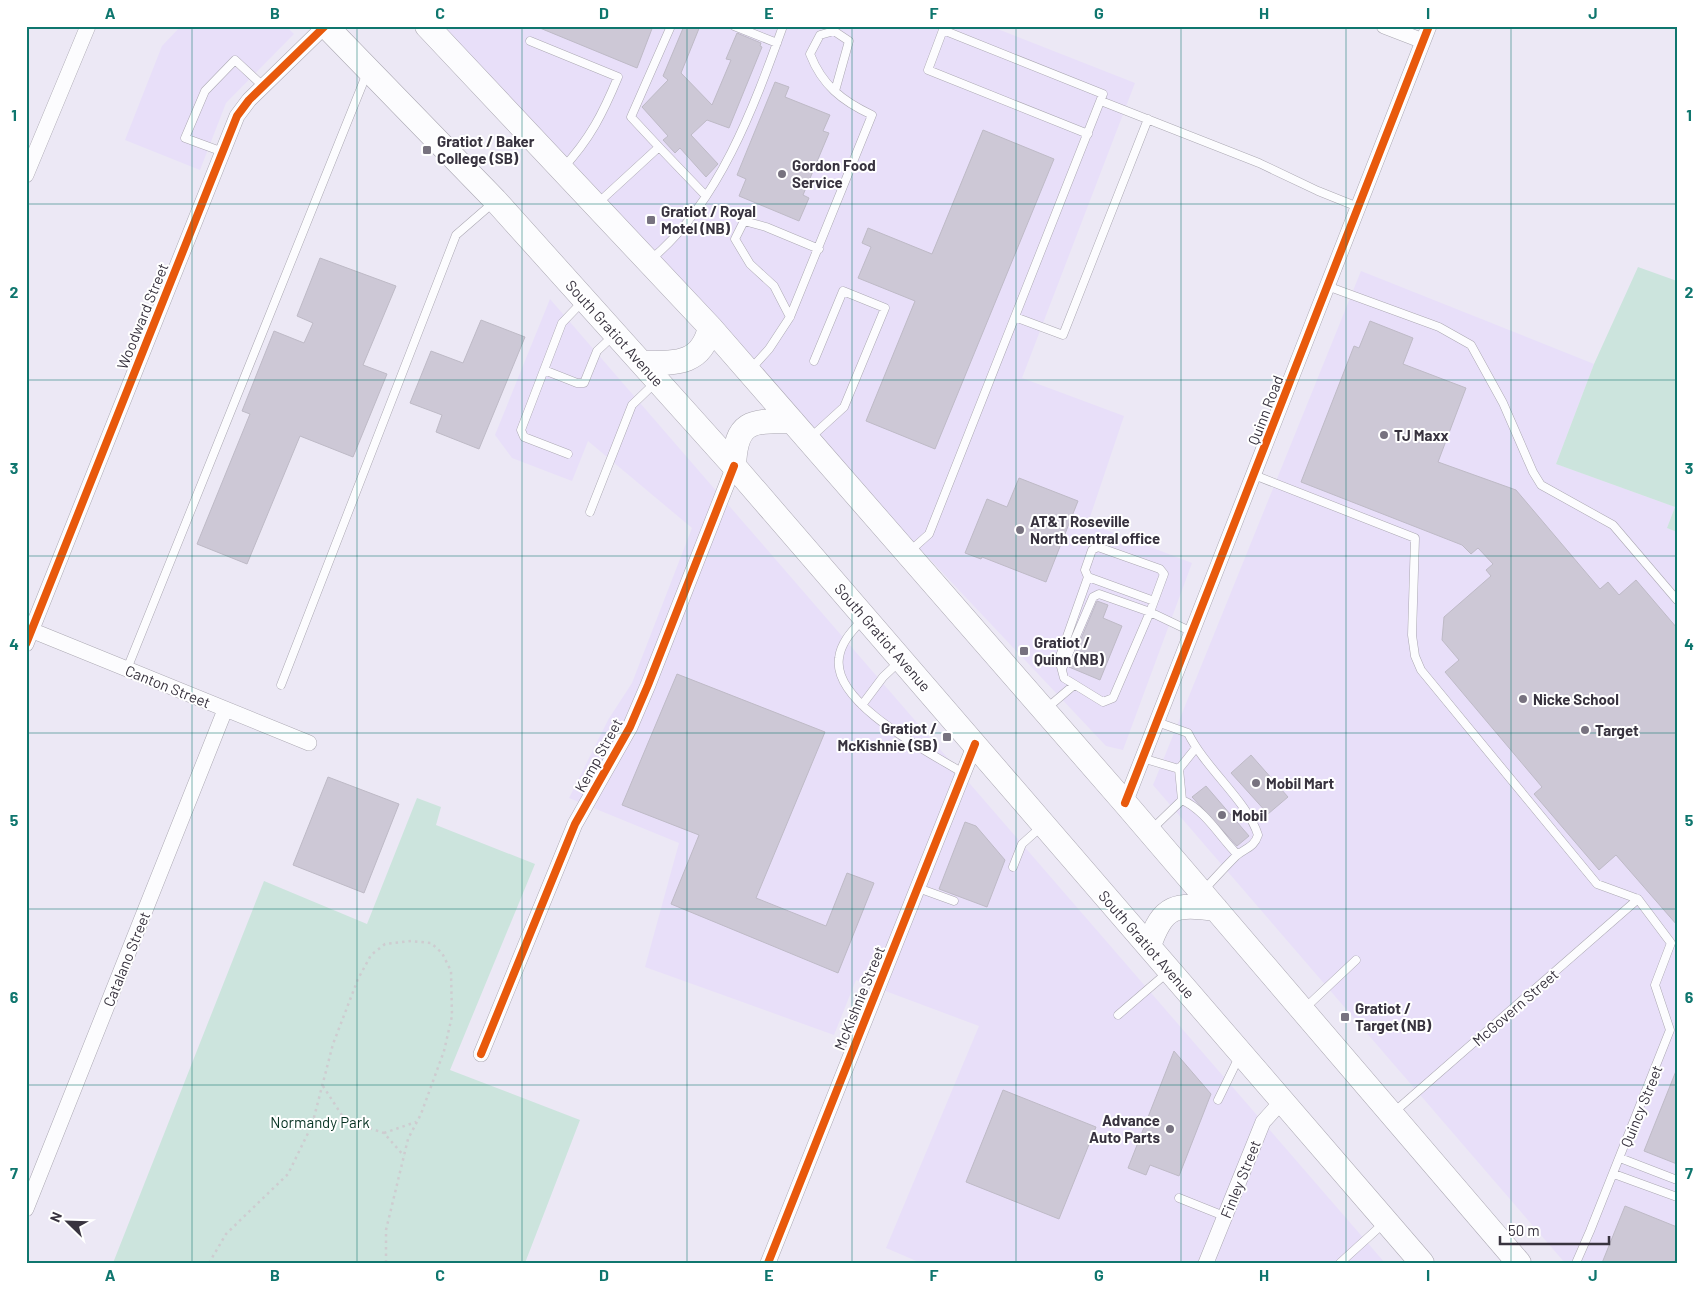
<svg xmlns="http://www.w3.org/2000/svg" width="1703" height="1289" viewBox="0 0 1703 1289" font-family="Barlow,sans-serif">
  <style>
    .built { fill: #e8dff9 }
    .green { fill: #cce4dd }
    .building { fill: #cdc8d6; stroke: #bebac6 }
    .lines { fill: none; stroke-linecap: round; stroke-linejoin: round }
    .service-casing { stroke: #aba8b2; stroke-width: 9 }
    .minor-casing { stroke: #aba8b2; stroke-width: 16 }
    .primary-casing { stroke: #aba8b2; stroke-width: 25 }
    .path { stroke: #ceccd0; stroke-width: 2.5; stroke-dasharray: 2.5 4; stroke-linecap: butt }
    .service { stroke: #fcfcfe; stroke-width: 8 }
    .minor { stroke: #fcfcfe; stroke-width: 15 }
    .primary { stroke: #fcfcfe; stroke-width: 24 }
    .cycleway-casing { stroke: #fff; stroke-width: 11 }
    .cycleway { stroke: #e8590c; stroke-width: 8 }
    .grid { fill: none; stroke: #0f766e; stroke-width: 1; stroke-opacity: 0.55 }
    .poi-dot { fill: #77727f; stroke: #fff; stroke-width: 2 }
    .labels { text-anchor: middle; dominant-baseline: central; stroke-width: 4; stroke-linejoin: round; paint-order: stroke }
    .poi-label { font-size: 15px; font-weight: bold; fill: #38333f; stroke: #fff; text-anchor: start }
    .street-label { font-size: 15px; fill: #38333f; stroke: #fff }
    .park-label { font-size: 15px; fill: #083323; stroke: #fff }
    .neatline { fill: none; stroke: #0f766e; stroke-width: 2 }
    .grid-label { font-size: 16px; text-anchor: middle; font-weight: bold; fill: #0f766e }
  </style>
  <rect width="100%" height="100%" fill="#ece8f5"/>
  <path class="built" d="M181 26H286L294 34 226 103 200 170 125 140 162 46Z
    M427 26H990L1135 83 1022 378 1124 416 1088 523 1192 563 1123 750 1106 746Z
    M1361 271 1594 364 1556 464 1675 507 1667 528 1677 532V1263H1565L1153 785Z
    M550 299 1385 1263H921L886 1248 979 1026 856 980 834 1035 645 967 679 843 569 798 608 720 632 683 692 528 588 441 572 481 512 458 495 435Z"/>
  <path class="green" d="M1638 267 1677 281V532L1667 528 1675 507 1556 464 1594 364Z
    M417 798 441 807 436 825 535 864 450 1070 580 1120 525 1263H113L264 881 367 924Z"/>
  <path class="building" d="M535 26H653L637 68Z
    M684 26H700L681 73 712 105 731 60 726 59 737 33 761 43 760 46 762 47 729 128 707 120 691 135 718 164 706 177 680 148 675 153 663 140 668 136 642 107 668 80 663 76Z
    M775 82 789 87 785 97 830 115 823 131 829 133 803 195 809 198 799 221 739 196 746 179 737 175Z
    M983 130 1054 159 935 449 866 421 915 301 858 278 871 247 862 243 868 228 932 254Z
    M320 258 396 286 363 365 387 374 353 457 300 436 247 564 197 544 250 414 242 411 274 331 304 343 313 323 297 316Z
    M481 320 525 337 479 449 436 432 442 415 410 403 431 351 463 363Z
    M1370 321 1413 338 1403 364 1466 388 1438 462 1516 490 1600 589 1608 582 1619 595 1636 580 1677 628V925L1616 855 1599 870 1534 794 1542 787 1445 672 1459 660 1442 640 1444 617 1491 576 1486 570 1493 564 1478 548 1471 554 1462 545 1301 482 1354 346 1359 348Z
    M1019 478 1078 501 1046 582 982 557 981 559 965 553 987 499 1007 507Z
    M1097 601 1108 605 1103 618 1122 626 1100 680 1069 667Z
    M677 674 825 732 756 898 826 926 847 873 874 883 838 973 671 904 699 835 622 805Z
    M1251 755 1288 797 1268 814 1231 773Z
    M328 777 399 804 364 893 293 865Z
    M1206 786 1249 836 1237 846 1192 797Z
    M965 822 976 826 1005 860 987 907 939 889Z
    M1174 1051 1211 1094 1179 1176 1150 1165 1146 1175 1128 1168Z
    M1676 1071H1677V1164L1644 1151Z
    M1003 1090 1096 1127 1059 1219 966 1182Z
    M1625 1206 1677 1227V1255L1674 1263H1602Z"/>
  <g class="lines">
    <defs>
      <path id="service" d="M734 26 777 43
        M530 41 618 77C603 113 590 139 563 168
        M1101 101 1259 163 1318 191 1358 207
        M659 147 705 195
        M223 152 185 138 205 91 235 60 263 86
        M598 203 659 147 631 117 671 26
        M650 260C718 205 754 107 783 26
        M1327 286 1439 327 1471 345 1503 403 1533 472 1541 485 1613 525 1677 600
        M790 317 774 286 750 264 735 239 744 221 766 227 819 249
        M1015 317 1063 335 1148 119
        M544 370 577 383H584L597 351 614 335
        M750 370 769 349 790 317 872 115C842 101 822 85 810 54L820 35 834 31 849 41 835 91
        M810 438 844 407 885 308 843 291 814 361
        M568 454 524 437 521 430 562 323 583 301
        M1254 475 1415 538 1412 635 1415 656 1421 670 1597 884 1638 899
        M590 512 632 405 656 382
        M909 552 929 534 1103 94 943 30 928 70 1088 134
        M1154 601 1088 577 1085 570 1092 550 1098 547 1160 569 1164 574 1150 612 1192 632
        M863 619C852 631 841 642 839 658 832 704 931 753 963 773
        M127 669 367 73
        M1062 669 1093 597 1099 594 1150 612 1113 698 1103 702 1064 678 1059 659 1088 577
        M281 685 456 235 494 202
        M862 705 883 677 900 661
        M1047 708 1074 685
        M1157 722 1188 733C1205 768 1248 802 1258 835 1254 848 1245 848 1236 856 1225 867 1214 879 1203 891
        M1142 758 1179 769 1182 800
        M1179 769 1195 749
        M1151 830 1182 800C1205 810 1220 837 1237 854
        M1013 867 1022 844 1041 827
        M918 888 954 901
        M1304 1009 1356 960
        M1118 1015 1168 972
        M1218 1100 1239 1057
        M1393 1113 1638 899
        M1620 1158 1677 1180
        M1614 1174 1677 1197
        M1179 1198 1224 1216
        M1340 1263 1385 1222
        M1576 1263 1590 1231 1670 1030 1655 985 1671 943 1638 899"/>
      <path id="minor" d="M1384 26 1423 41
        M26 175 88 26
        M26 628 309 743
        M26 644 237 116 249 100 325 26
        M1125 803 1429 26
        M481 1054 575 824 630 727 648 685 734 466
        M26 1209 225 710
        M768 1263 975 744
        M1206 1263 1263 1122 1282 1101"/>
      <path id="primary" d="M326 26 495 200 734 466 1422 1263
        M427 26 710 327 1125 803 1519 1263
        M642 363C676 363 702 365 710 327
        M734 466C736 420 751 421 792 421
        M1149 946C1163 904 1176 904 1216 909"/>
    </defs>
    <use href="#service" class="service-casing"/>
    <use href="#minor" class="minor-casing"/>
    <use href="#primary" class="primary-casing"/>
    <path class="path" d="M345 1120 384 1133 404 1156
      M312 1125 345 1120 323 1086
      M384 1133 416 1122
      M209 1263 226 1234 288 1174 312 1125 333 1044 358 979 371 955 385 944 411 941 431 943 442 953 451 971 452 1016 444 1051 421 1114 408 1139 386 1230V1263"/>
    <use href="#service" class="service"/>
    <use href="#minor" class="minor"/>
    <use href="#primary" class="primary"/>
    <defs>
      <path id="cycleway" d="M26 644 237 116 249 100 325 26
        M1125 803 1429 26
        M481 1054 575 824 630 727 648 685 734 466
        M768 1263 975 744"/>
    </defs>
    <use href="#cycleway" class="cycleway-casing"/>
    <use href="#cycleway" class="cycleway"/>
  </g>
  <path class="grid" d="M192 26V1263M357 26V1263M522 26V1263M687 26V1263M852 26V1263M1016 26V1263M1181 26V1263M1346 26V1263M1511 26V1263M26 204H1677M26 380H1677M26 556H1677M26 733H1677M26 909H1677M26 1085H1677"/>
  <g class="poi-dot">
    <rect x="422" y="145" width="10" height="10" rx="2.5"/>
    <circle cx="782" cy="174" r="5"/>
    <rect x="646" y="215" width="10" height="10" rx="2.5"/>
    <circle cx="1384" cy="435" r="5"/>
    <circle cx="1020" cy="530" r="5"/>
    <rect x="1019" y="646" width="10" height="10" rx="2.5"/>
    <circle cx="1523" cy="699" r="5"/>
    <circle cx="1585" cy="730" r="5"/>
    <rect x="942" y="732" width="10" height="10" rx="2.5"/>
    <circle cx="1256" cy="783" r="5"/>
    <circle cx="1222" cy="815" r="5"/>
    <rect x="1340" y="1012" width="10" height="10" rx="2.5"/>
    <circle cx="1170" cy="1129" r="5"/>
  </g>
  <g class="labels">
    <g class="poi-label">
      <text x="437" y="141">Gratiot / Baker<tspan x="437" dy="17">College (SB)</tspan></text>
      <text x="792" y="165">Gordon Food<tspan x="792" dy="17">Service</tspan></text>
      <text x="661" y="211">Gratiot / Royal<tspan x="661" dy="17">Motel (NB)</tspan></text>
      <text x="1394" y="435">TJ Maxx</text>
      <text x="1030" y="521">AT&amp;T Roseville<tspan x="1030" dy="17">North central office</tspan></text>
      <text x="1034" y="642">Gratiot /<tspan x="1034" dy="17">Quinn (NB)</tspan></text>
      <text x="1533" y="699">Nicke School</text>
      <text x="937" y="728" text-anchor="end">Gratiot /<tspan x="937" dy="17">McKishnie (SB)</tspan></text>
      <text x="1595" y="730">Target</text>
      <text x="1266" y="783">Mobil Mart</text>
      <text x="1232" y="815">Mobil</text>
      <text x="1355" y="1008">Gratiot /<tspan x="1355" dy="17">Target (NB)</tspan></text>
      <text x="1160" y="1120" text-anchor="end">Advance<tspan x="1160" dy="17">Auto Parts</tspan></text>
    </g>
    <g class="street-label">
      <text transform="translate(142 316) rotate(-68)">Woodward Street</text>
      <text transform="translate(615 333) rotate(48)">South Gratiot Avenue</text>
      <text transform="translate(1265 410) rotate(-69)">Quinn Road</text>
      <text transform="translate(883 637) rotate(49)">South Gratiot Avenue</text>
      <text transform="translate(168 686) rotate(22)">Canton Street</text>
      <text transform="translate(598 755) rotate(-61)">Kemp Street</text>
      <text transform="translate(1147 944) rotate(49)">South Gratiot Avenue</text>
      <text transform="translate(126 959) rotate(-68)">Catalano Street</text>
      <text transform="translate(859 998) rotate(-68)">McKishnie Street</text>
      <text transform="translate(1515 1007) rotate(-41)">McGovern Street</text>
      <text transform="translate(1641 1106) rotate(-68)">Quincy Street</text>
      <text transform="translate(1240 1179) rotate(-68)">Finley Street</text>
    </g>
    <g class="park-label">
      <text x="320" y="1122">Normandy Park</text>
    </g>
  </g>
  <rect width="1703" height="1289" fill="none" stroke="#ffffff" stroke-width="55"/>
  <g transform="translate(68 1222) rotate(293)" stroke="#ffffff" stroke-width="4" paint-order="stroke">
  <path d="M0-4L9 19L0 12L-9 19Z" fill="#38333f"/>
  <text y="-8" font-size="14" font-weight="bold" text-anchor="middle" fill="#38333f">N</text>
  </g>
  <path d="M1500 1236v8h109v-8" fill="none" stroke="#38333f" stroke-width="2.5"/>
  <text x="1508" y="1236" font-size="15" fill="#38333f" stroke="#ffffff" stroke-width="4" paint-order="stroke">50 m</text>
  <rect x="28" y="28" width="1648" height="1234" class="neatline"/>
  <g class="grid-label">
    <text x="110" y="19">A</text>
    <text x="275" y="19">B</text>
    <text x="440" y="19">C</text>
    <text x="604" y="19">D</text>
    <text x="769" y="19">E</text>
    <text x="934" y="19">F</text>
    <text x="1099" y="19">G</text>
    <text x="1264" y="19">H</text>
    <text x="1428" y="19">I</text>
    <text x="1593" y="19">J</text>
    <text x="14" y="121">1</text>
    <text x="1689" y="121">1</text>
    <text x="14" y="298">2</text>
    <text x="1689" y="298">2</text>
    <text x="14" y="474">3</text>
    <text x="1689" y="474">3</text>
    <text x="14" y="650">4</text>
    <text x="1689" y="650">4</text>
    <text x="14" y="826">5</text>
    <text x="1689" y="826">5</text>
    <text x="14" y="1003">6</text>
    <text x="1689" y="1003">6</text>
    <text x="14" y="1179">7</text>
    <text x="1689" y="1179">7</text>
    <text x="110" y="1281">A</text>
    <text x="275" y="1281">B</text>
    <text x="440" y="1281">C</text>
    <text x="604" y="1281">D</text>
    <text x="769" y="1281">E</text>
    <text x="934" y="1281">F</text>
    <text x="1099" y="1281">G</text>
    <text x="1264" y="1281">H</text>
    <text x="1428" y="1281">I</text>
    <text x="1593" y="1281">J</text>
  </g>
</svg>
